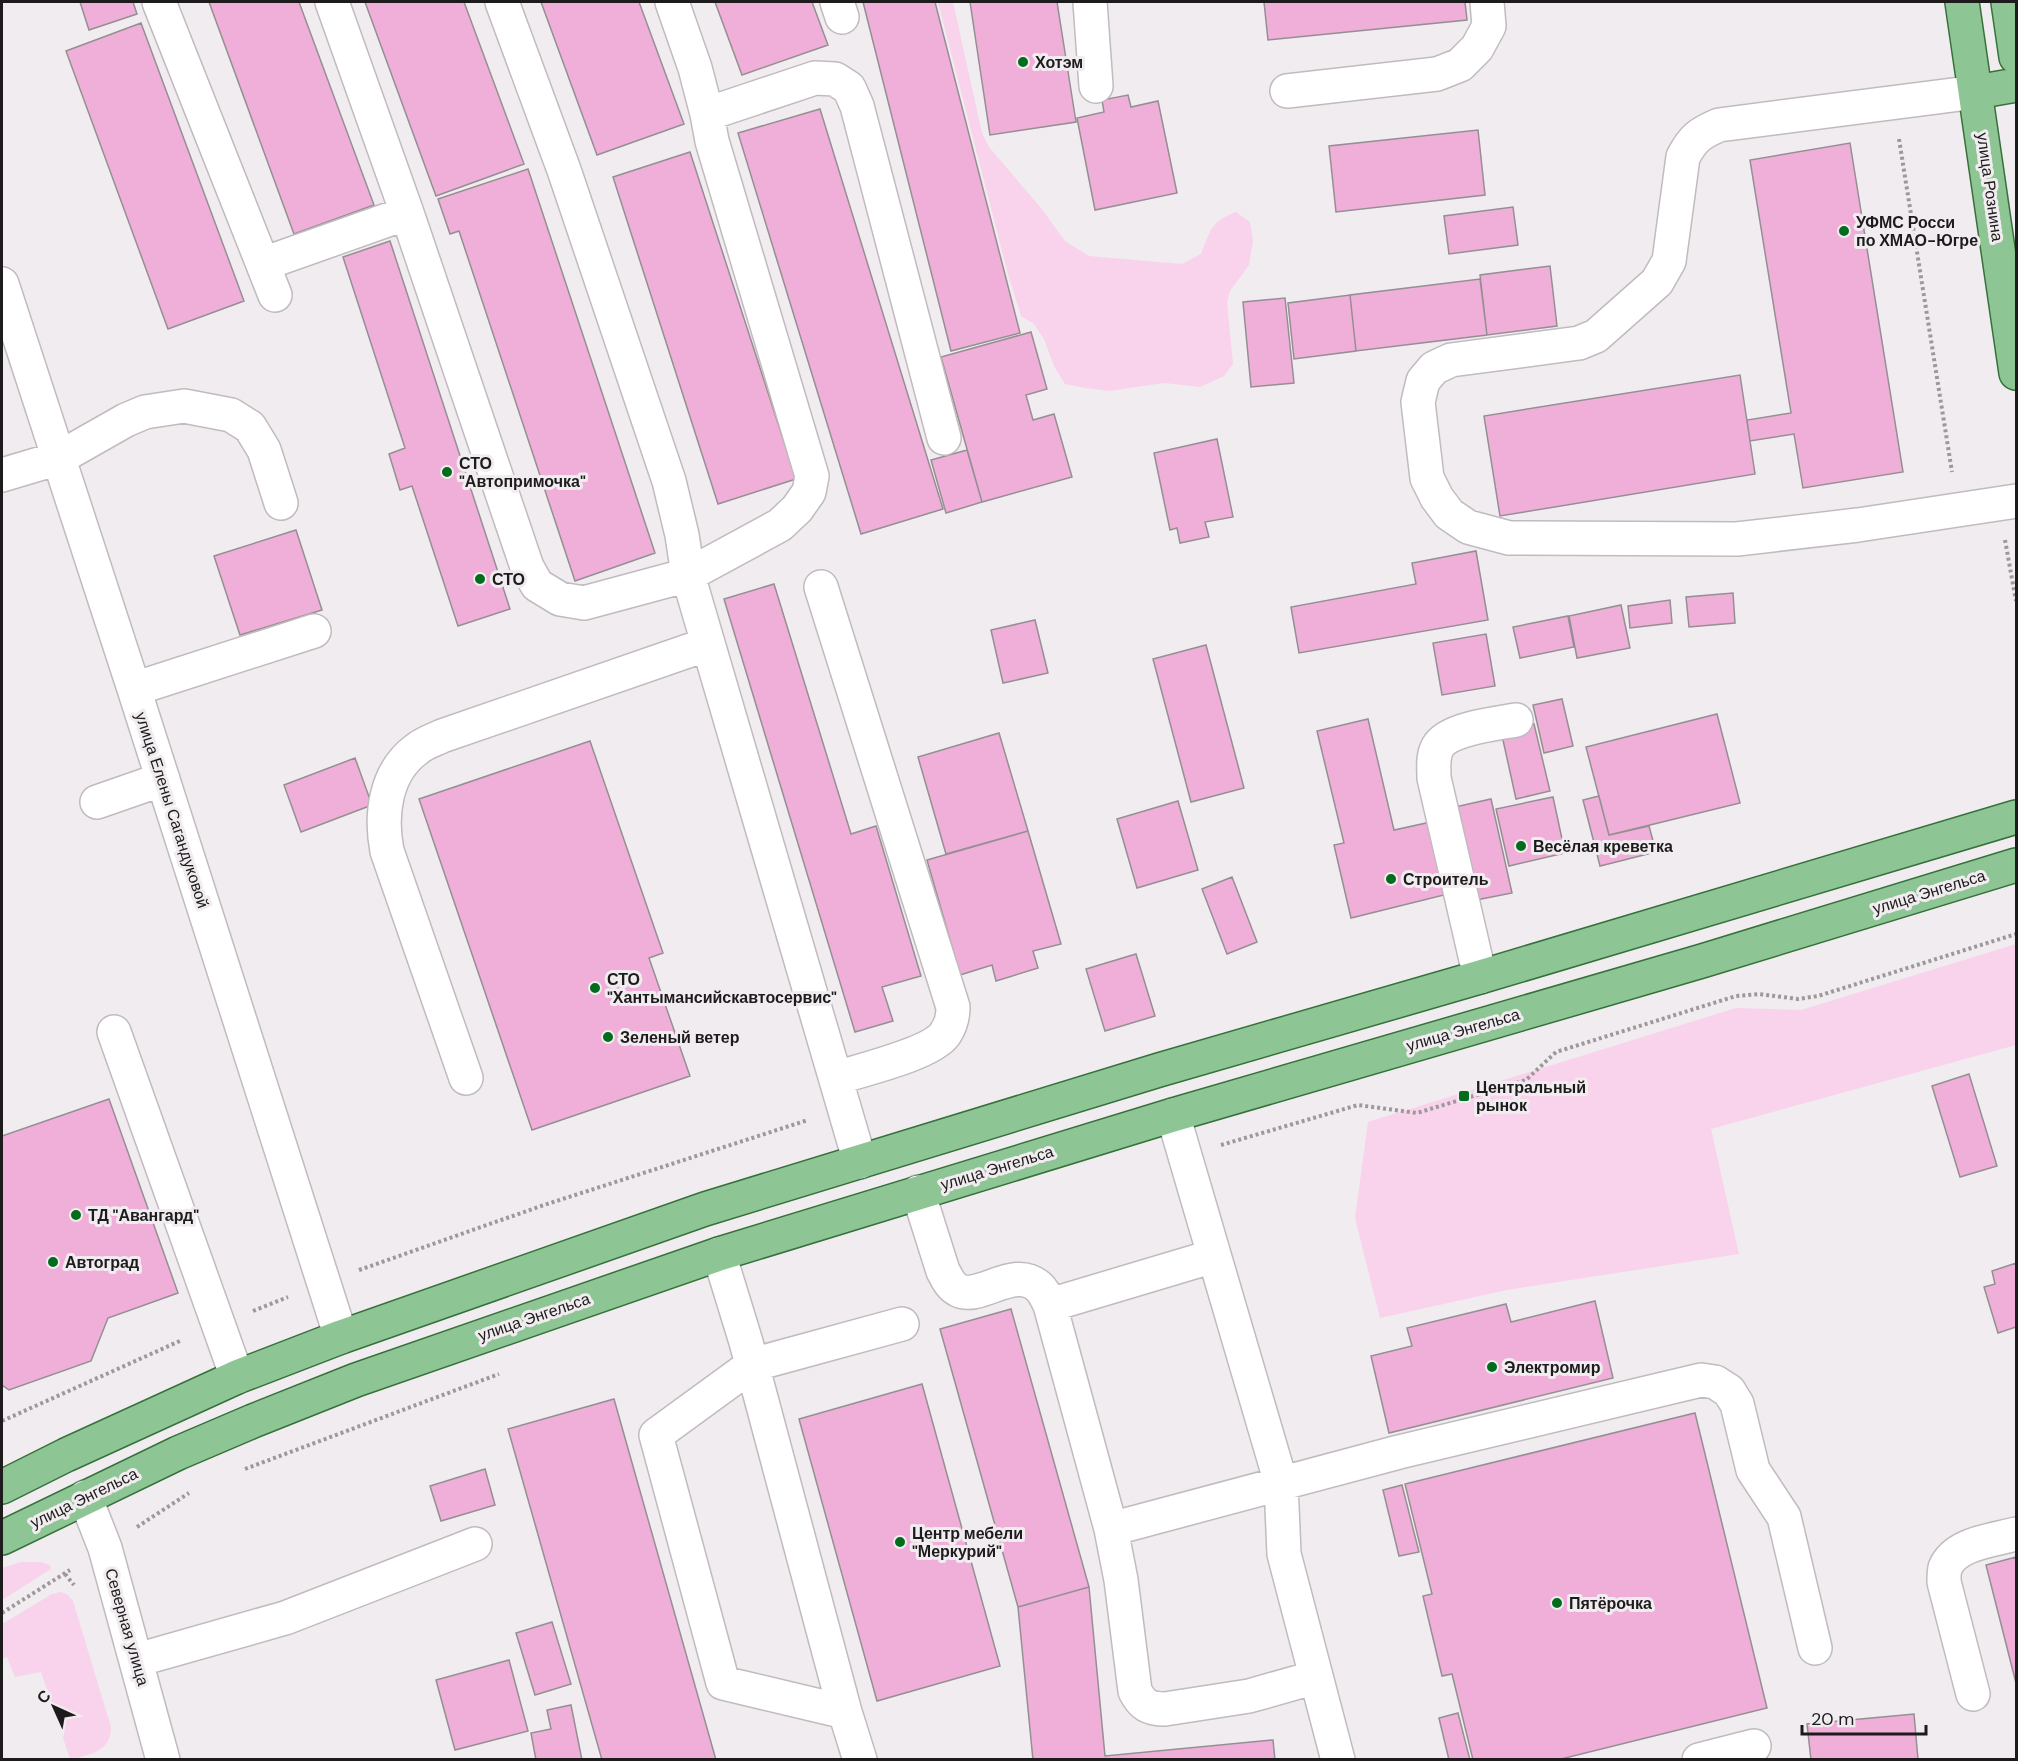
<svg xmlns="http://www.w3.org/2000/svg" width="2018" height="1761" viewBox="0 0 2018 1761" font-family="'DM Sans',sans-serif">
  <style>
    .green { fill: #f9d3eb }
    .building { fill: #f0afd9; stroke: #948f92; stroke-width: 1.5 }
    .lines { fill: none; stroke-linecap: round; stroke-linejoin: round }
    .minor-casing { stroke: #c1bbbf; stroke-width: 36 }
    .major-casing { stroke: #36713c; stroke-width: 36 }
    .path { stroke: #9d999b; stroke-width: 4; stroke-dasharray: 3 3; stroke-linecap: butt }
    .minor { stroke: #fff; stroke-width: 33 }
    .major { stroke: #8ec594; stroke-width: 33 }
    .poi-dot { fill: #006c1c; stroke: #f1ecef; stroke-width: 2 }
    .labels { text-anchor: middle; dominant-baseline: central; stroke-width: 6; stroke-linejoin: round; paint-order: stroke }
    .poi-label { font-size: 16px; font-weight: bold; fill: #1d1b1c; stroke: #f1ecef; text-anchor: start }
    .street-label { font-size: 16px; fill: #1d1b1c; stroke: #f1ecef }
  </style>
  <rect width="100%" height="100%" fill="#f1ecef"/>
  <path class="green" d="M938 2H953L982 133 989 147 1041 208 1065 241 1089 256 1182 264 1201 254C1210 231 1211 221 1236 212L1250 222 1253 241 1249 265 1230 291 1227 302 1233 364 1224 376 1200 387 1164 383 1109 391 1085 388 1065 384 1054 366 1044 339 1034 324 1021 316 1008 274Z
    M2016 944V1045L1711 1129 1739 1254 1507 1290 1380 1318 1355 1218 1368 1122 1736 1008 1801 1010Z
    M21 1562H41L50 1565 51 1569 2 1600V1568Z
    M61 1592 67 1594 73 1601 111 1727C111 1751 93 1753 74 1759H70L41 1672 15 1677 7 1657 2 1659V1624L52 1594Z"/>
  <path class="building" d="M80 2H133L137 14 89 30Z
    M209 2H299L374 205 294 234Z
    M365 2H464L524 164 436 196Z
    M541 2H639L684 124 597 155Z
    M715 2H812L828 45 742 75Z
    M863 2H935L1020 333 951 351Z
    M970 2H1057L1076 122 990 135Z
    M1264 2H1465L1467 20 1268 40Z
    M141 23 244 301 168 329 66 51Z
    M1128 95 1131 107 1158 101 1177 193 1095 210 1077 118 1104 112 1102 100Z
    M820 109 943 509 861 534 738 133Z
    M1478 130 1485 195 1336 212 1329 146Z
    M1850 143 1903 472 1803 488 1794 434 1750 441 1747 420 1791 413 1750 160Z
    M690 152 796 479 718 504 613 177Z
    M528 169 655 553 575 581 459 231 450 234 438 199Z
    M1513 207 1518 245 1449 254 1444 216Z
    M390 241 510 609 458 626 412 486 400 490 389 454 405 448 343 257Z
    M1550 266 1557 326 1487 335 1480 275Z
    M1480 279 1487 335 1356 351 1350 295Z
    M1350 295 1356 351 1294 359 1288 303Z
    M1285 298 1294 383 1251 387 1243 302Z
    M1031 332 1047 389 1026 395 1033 420 1054 414 1072 477 982 502 941 357Z
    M1740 375 1755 474 1500 516 1484 416Z
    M1217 439 1233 517 1205 522 1209 537 1180 543 1177 528 1170 530 1154 453Z
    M967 450 982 502 946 513 931 460Z
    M296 530 322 610 240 635 214 556Z
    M1476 551 1488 620 1299 653 1291 607 1416 584 1412 563Z
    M774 584 851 834 876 826 921 976 882 987 893 1021 855 1032 724 599Z
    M1733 593 1735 623 1689 627 1686 597Z
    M1670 600 1672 623 1630 628 1628 606Z
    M1621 605 1630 648 1577 658 1569 616Z
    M1568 616 1574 647 1520 658 1513 627Z
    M1035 620 1048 673 1003 683 991 630Z
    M1486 634 1495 686 1442 695 1433 643Z
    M1206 645 1244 788 1191 802 1153 659Z
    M1562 699 1573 746 1544 753 1533 705Z
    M1717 714 1740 803 1609 835 1586 747Z
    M1368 719 1394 830 1431 822 1448 894 1351 918 1334 845 1344 843 1317 731Z
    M1534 724 1550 791 1516 799 1501 731Z
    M999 733 1028 831 946 854 918 757Z
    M590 741 663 953 649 958 690 1076 532 1130 419 799Z
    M355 758 372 805 301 832 284 785Z
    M1599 796 1609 835 1649 826 1656 852 1600 866 1583 800Z
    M1553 797 1565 853 1509 866 1496 809Z
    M1491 799 1512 893 1476 900 1455 807Z
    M1178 801 1198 870 1137 888 1117 819Z
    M1028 831 1061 944 1033 951 1038 968 996 981 992 965 960 975 927 860Z
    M1232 877 1257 942 1227 954 1202 889Z
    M1136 954 1155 1016 1105 1031 1086 969Z
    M1969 1074 1997 1166 1960 1177 1932 1086Z
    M109 1099 178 1293 108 1318 91 1361 9 1390 2 1385V1136Z
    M2016 1263V1327L1998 1333 1984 1287 1995 1284 1992 1271Z
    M1595 1301 1613 1378 1389 1433 1371 1356 1412 1346 1407 1328 1506 1304 1511 1322Z
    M1011 1309 1089 1587 1018 1607 940 1329Z
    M922 1384 1000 1666 877 1701 799 1419Z
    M614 1399 716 1760H602L508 1429Z
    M1695 1413 1767 1708 1557 1760H1473L1452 1674 1442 1676 1423 1596 1432 1594 1405 1484Z
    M485 1469 495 1505 441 1521 430 1486Z
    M1402 1485 1419 1552 1399 1556 1383 1490Z
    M2016 1557V1683L1986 1565Z
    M1089 1587 1105 1756 1273 1740 1275 1760H1033L1018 1607Z
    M552 1622 571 1684 535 1695 516 1633Z
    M509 1660 528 1731 455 1750 436 1680Z
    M571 1705 582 1760H536L531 1733 551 1729 547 1710Z
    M1458 1713 1470 1760H1449L1439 1718Z
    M1914 1714 1918 1759 1811 1760 1807 1724Z"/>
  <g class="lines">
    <defs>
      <path id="minor" d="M159 2 275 295
        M332 2 407 213 527 567 537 585 560 599 584 603 688 575 780 525 797 509 809 492 812 476 712 141 707 114 815 78 835 79 849 88 857 106 944 438
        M502 2 564 170 669 481 682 535 688 575 860 1162
        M672 2 695 68 707 114
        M837 2 842 17
        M1090 2 1096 86
        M1287 91 1437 74 1460 65 1477 48 1489 26 1487 2
        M1976 92 1719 125C1700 133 1693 138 1683 157L1669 261 1657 282 1596 336 1579 343 1451 360 1434 368 1423 381 1418 402 1427 478 1437 498 1449 514 1468 527 1509 538 1737 539 1858 525 2016 501
        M263 264 407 213
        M2 284 134 689 341 1337
        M2 475 59 458 126 420 145 412 184 406 231 415 250 427 264 450 281 503
        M821 587 953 1007C953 1018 951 1025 945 1034 931 1054 861 1070 836 1078
        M134 689 314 631
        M97 802 163 779
        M1480 977 1434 778C1434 767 1432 755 1439 745 1452 728 1495 724 1516 720
        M114 1032 237 1377
        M466 1078 387 851C380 815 385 772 417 749 424 743 434 740 442 736L708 644
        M1173 1115 1281 1483 1284 1554 1338 1760
        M918 1192 943 1271C947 1278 950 1286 958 1290 980 1302 1015 1263 1040 1288 1044 1292 1047 1299 1050 1305L1111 1529 1121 1580 1135 1691C1142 1705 1149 1709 1165 1709L1249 1696 1316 1677
        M719 1254 746 1342 845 1712 860 1760
        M1050 1305 1214 1256
        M85 1497 105 1548 163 1760
        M1111 1529 1399 1452 1701 1380 1715 1382 1729 1391 1737 1404 1753 1470 1784 1517 1815 1648
        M137 1660 285 1618 475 1544
        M1973 1694 1944 1582C1944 1578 1944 1572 1945 1568 1955 1543 1994 1540 2016 1534
        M845 1712 723 1683 656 1435 752 1365 902 1324
        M1699 1760 1754 1746"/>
      <path id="major" d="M1962 2 2016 373
        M2008 2 2016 57
        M1976 92 2016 85
        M2 1487 66 1455 237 1377 341 1337 705 1209 1159 1070 1480 977 2016 817
        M2 1538 178 1453 253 1421 356 1380 719 1254 1173 1115 1702 961 2016 865"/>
    </defs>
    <use href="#minor" class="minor-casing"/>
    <use href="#major" class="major-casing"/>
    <path class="path" d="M1899 139 1952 472
      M2005 540 2016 601
      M1221 1145 1358 1105 1417 1113 1526 1080 1556 1052 1736 996 1759 994 1798 999 1818 996 2016 934
      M359 1270 541 1206 808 1120
      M253 1311 288 1297
      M2 1421 182 1340
      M245 1469 499 1374
      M137 1527 189 1493
      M65 1574 74 1585
      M2 1613 70 1570"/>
    <use href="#minor" class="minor"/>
    <use href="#major" class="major"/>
  </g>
  <g class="poi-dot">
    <circle cx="1023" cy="62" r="6"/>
    <circle cx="1844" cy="231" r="6"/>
    <circle cx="447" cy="472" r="6"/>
    <circle cx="480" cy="579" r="6"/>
    <circle cx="1521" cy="846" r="6"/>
    <circle cx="1391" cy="879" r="6"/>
    <circle cx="595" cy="988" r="6"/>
    <circle cx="608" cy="1037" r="6"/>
    <rect x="1458" y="1090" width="12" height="12" rx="3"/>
    <circle cx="76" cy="1215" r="6"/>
    <circle cx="53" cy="1262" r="6"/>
    <circle cx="1492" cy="1367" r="6"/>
    <circle cx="900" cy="1542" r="6"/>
    <circle cx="1557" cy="1603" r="6"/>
  </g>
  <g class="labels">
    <g class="poi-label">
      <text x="1035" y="62">Хотэм</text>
      <text x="1856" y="222">УФМС Росси<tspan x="1856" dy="18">по ХМАО-Югре</tspan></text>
      <text x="459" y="463">СТО<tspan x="459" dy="18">"Автопримочка"</tspan></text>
      <text x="492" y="579">СТО</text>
      <text x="1533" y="846">Весёлая креветка</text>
      <text x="1403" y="879">Строитель</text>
      <text x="607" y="979">СТО<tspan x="607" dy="18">"Хантымансийскавтосервис"</tspan></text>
      <text x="620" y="1037">Зеленый ветер</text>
      <text x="1476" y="1087">Центральный<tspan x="1476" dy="18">рынок</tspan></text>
      <text x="88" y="1215">ТД "Авангард"</text>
      <text x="65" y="1262">Автоград</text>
      <text x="1504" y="1367">Электромир</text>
      <text x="912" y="1533">Центр мебели<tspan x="912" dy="18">"Меркурий"</tspan></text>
      <text x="1569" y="1603">Пятёрочка</text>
    </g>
    <g class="street-label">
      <text transform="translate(1990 187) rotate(82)">улица Рознина</text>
      <text transform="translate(172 810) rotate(72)">улица Елены Сагандуковой</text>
      <text transform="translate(1929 892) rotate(-17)">улица Энгельса</text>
      <text transform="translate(1463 1030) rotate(-16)">улица Энгельса</text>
      <text transform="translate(997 1168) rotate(-17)">улица Энгельса</text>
      <text transform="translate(534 1317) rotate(-19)">улица Энгельса</text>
      <text transform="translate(84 1498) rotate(-26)">улица Энгельса</text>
      <text transform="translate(127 1627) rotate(74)">Северная улица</text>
    </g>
  </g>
  <rect width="2018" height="1761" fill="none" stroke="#1d1b1c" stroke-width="6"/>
  <g transform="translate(54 1707) rotate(315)" stroke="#f1ecef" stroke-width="4.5" paint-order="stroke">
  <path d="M0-4.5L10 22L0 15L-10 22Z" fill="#1d1b1c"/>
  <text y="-9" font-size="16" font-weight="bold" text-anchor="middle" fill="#1d1b1c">С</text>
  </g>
  <path d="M1802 1725v9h124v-9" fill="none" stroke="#1d1b1c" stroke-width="3"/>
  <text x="1811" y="1725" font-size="18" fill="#1d1b1c" stroke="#f1ecef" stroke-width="4.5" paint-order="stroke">20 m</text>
</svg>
